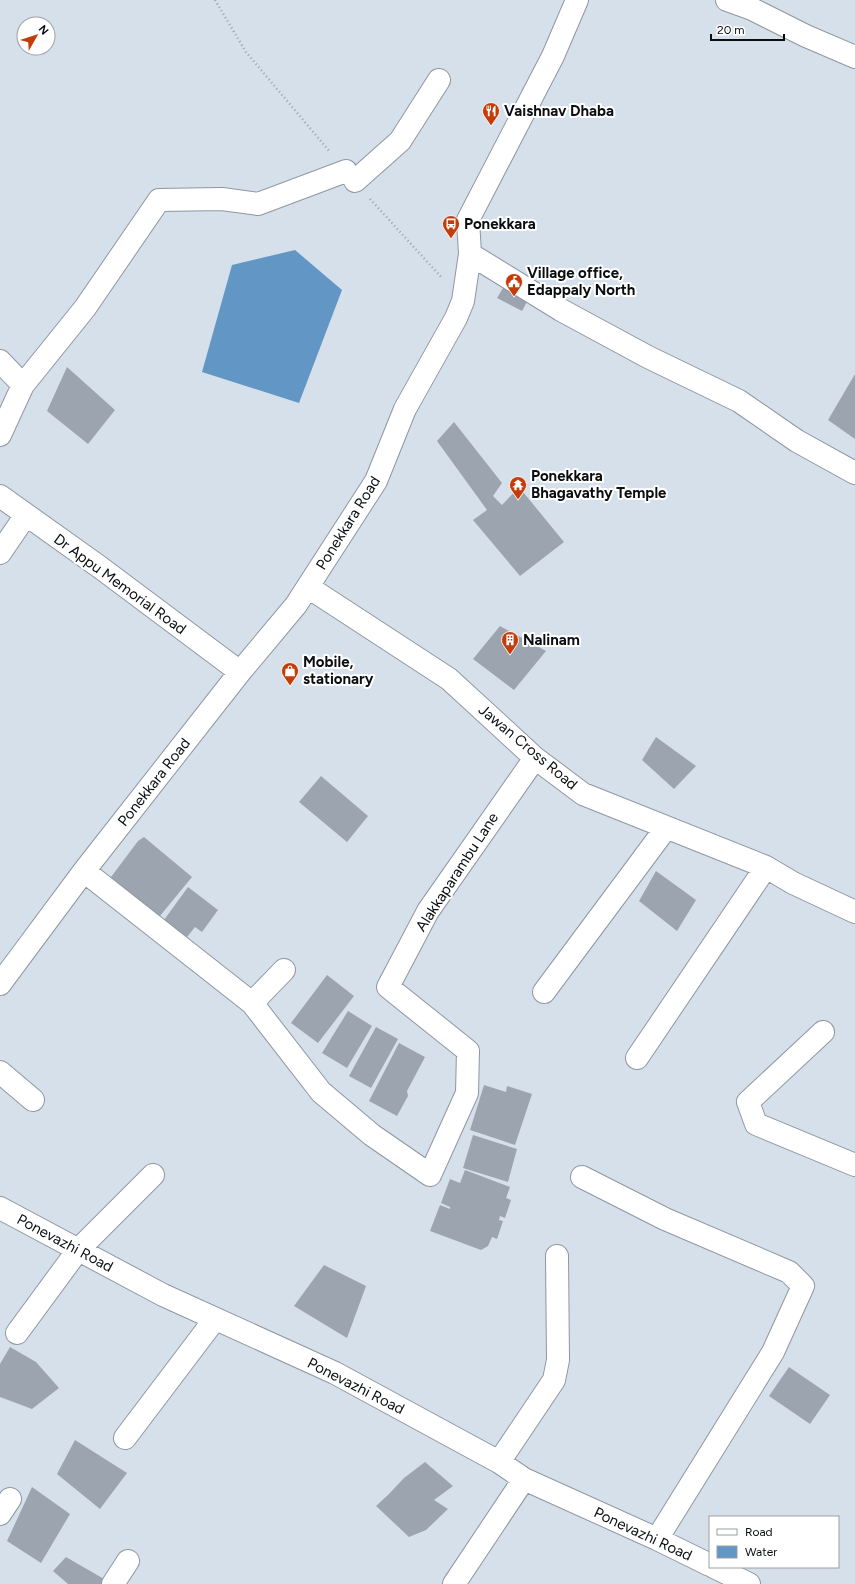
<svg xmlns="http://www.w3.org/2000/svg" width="855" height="1584" viewBox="0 0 855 1584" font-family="Figtree,sans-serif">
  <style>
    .water { fill: #6196c5 }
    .building { fill: #9ca5af }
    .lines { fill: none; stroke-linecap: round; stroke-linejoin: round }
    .minor-casing { stroke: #8e97a1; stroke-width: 24 }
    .path { stroke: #99a1a9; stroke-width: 2.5; stroke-dasharray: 1 3; stroke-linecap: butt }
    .minor { stroke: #fff; stroke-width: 22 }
    .labels { text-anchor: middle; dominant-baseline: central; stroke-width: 4; stroke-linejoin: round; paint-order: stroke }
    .poi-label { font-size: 15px; font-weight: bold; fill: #0a0e11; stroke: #fff; text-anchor: start }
    .street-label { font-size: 15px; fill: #0a0e11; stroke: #fff }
  </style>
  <rect width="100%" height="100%" fill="#d6e0ea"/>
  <path class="water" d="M295 250 342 290 299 403 202 372 232 265Z"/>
  <path class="building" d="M506 283 530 296 522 311 497 298Z
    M67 367 115 410 88 444 47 411Z
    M855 374V439L828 420Z
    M454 422 502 483 493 496 502 505 519 487 564 542 520 576 473 520 487 510 437 441Z
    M500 626 546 651 514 690 473 659Z
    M656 737 696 766 674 789 642 760Z
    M321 776 368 816 347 842 299 802Z
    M144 837 192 877 155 922 115 888 111 877 138 841Z
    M656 871 696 900 677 931 639 901Z
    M188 887 218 910 202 932 195 927 187 937 164 920Z
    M327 975 354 996 318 1043 291 1023Z
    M348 1011 372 1026 347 1068 322 1053Z
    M376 1027 398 1039 371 1088 349 1076Z
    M399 1043 425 1057 407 1091 408 1096 397 1116 369 1101Z
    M484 1085 506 1092 507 1086 532 1094 515 1145 470 1130Z
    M473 1135 517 1149 508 1182 463 1168Z
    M465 1170 510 1187 506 1198 511 1200 505 1218 500 1216 499 1220 503 1221 497 1239 492 1237 488 1246 481 1250 430 1231 440 1205 450 1209V1207L441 1203 450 1179 460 1183Z
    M324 1265 366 1286 347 1338 294 1306Z
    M10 1347 36 1362 59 1388 32 1409 0 1397V1364Z
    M789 1367 830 1395 810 1424 769 1396Z
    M75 1440 127 1473 100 1509 57 1474Z
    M425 1462 453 1486 434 1500 448 1509 426 1530 409 1537 376 1506 389 1494 404 1478Z
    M32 1487 70 1514 41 1563 7 1541Z
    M66 1557 104 1579 101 1584H68L53 1571Z"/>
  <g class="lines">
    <defs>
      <path id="minor" d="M727 0 752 9 806 36 855 57
        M355 181 400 141 439 80
        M470 254 561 310 648 357 739 401 797 441 855 473
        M0 361 23 385
        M0 435 23 385 85 308 159 200 222 199 258 204 346 171
        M0 496 101 568 240 672
        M0 553 26 515
        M308 587 449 679 535 758 583 794 766 867 793 883 855 912
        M84 871 252 1003 284 970
        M0 984 84 871 240 672 296 605 376 481 405 409 456 318 463 301 470 254 468 220 553 56 577 0
        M544 992 666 828
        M252 1003 321 1092 372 1135 430 1175 467 1093 468 1051 388 987 428 911 535 758
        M823 1032 748 1102 756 1124 855 1165
        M637 1058 766 867
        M0 1072 33 1100
        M582 1177 665 1219 789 1272 803 1286 773 1352 657 1539
        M0 1208 163 1295 335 1373 499 1462 524 1479 657 1539 710 1565
        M17 1333 78 1250 153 1175
        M125 1438 215 1319
        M499 1462 554 1380 558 1360 557 1256
        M0 1514 10 1499
        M714 1567 749 1584
        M113 1584 128 1561
        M454 1584 524 1479"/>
    </defs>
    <use href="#minor" class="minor-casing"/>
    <path class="path" d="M215 0 246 52 330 152
      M370 199 442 278"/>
    <use href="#minor" class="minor"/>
  </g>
  <defs>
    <symbol id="restaurant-pin" viewBox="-11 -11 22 30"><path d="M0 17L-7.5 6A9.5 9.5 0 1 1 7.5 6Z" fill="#c43d09" stroke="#fff"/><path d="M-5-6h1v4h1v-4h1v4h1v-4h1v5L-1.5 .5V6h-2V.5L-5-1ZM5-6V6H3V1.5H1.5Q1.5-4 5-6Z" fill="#fff"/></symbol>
    <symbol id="bus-pin" viewBox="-11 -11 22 30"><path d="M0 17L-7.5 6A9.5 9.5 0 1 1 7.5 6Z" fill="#c43d09" stroke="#fff"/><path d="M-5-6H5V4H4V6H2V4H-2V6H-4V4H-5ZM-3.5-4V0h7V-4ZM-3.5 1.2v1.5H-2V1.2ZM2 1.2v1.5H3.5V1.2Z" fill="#fff"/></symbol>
    <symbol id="civic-pin" viewBox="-11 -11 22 30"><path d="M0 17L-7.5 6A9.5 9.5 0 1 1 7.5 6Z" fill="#c43d09" stroke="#fff"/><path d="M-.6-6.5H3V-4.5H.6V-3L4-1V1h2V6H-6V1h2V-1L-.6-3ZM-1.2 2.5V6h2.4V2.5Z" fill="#fff"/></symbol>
    <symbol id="temple-pin" viewBox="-11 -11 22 30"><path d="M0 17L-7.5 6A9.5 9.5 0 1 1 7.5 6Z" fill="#c43d09" stroke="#fff"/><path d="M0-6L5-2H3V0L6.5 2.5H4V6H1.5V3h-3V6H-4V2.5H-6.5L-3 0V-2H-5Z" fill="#fff"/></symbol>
    <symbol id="building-pin" viewBox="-11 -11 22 30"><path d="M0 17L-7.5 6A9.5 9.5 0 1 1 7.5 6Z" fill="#c43d09" stroke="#fff"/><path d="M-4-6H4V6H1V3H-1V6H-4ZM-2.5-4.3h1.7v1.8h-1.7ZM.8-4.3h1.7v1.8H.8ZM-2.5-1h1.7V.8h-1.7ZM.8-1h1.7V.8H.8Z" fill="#fff"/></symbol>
    <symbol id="shop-pin" viewBox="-11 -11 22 30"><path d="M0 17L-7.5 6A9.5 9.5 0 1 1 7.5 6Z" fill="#c43d09" stroke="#fff"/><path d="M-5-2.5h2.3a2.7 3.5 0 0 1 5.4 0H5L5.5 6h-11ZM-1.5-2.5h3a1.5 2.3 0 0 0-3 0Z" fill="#fff"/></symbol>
  </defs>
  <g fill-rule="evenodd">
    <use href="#restaurant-pin" x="481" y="101" width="20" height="27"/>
    <use href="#bus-pin" x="441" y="214" width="20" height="27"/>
    <use href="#civic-pin" x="504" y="272" width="20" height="27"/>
    <use href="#temple-pin" x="508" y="475" width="20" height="27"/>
    <use href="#building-pin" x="500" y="630" width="20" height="27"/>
    <use href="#shop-pin" x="280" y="661" width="20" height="27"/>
  </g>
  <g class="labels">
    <g class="poi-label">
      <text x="504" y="111">Vaishnav Dhaba</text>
      <text x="464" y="224">Ponekkara</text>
      <text x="527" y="273">Village office,<tspan x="527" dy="17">Edappaly North</tspan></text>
      <text x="531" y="476">Ponekkara<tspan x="531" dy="17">Bhagavathy Temple</tspan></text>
      <text x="523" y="640">Nalinam</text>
      <text x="303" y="662">Mobile,<tspan x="303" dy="17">stationary</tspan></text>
    </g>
    <g class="street-label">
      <text transform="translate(348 523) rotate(-58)">Ponekkara Road</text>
      <text transform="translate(120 584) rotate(36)">Dr Appu Memorial Road</text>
      <text transform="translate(528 747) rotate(40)">Jawan Cross Road</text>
      <text transform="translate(154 782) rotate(-52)">Ponekkara Road</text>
      <text transform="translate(457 872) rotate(-57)">Alakkaparambu Lane</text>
      <text transform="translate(65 1243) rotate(28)">Ponevazhi Road</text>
      <text transform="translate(356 1386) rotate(27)">Ponevazhi Road</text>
      <text transform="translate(643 1534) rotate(25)">Ponevazhi Road</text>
    </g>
  </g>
  <rect x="709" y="1516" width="130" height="52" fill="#ffffff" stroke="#9d9fa0"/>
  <rect x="717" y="1529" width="20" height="6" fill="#ffffff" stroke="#9d9fa0"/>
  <text x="745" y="1536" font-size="12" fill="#0a0e11">Road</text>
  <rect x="717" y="1546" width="20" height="12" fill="#6196c5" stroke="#9d9fa0"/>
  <text x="745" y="1556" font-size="12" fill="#0a0e11">Water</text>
  <g transform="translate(36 36) rotate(51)"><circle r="19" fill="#ffffff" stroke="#9d9fa0"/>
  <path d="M0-3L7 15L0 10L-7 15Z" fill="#c43d09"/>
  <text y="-6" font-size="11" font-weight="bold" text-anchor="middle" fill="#0a0e11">N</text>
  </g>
  <path d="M711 34v6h73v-6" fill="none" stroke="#0a0e11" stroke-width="2"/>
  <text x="717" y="34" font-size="12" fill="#0a0e11" stroke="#ffffff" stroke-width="3" paint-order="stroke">20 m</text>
</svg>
